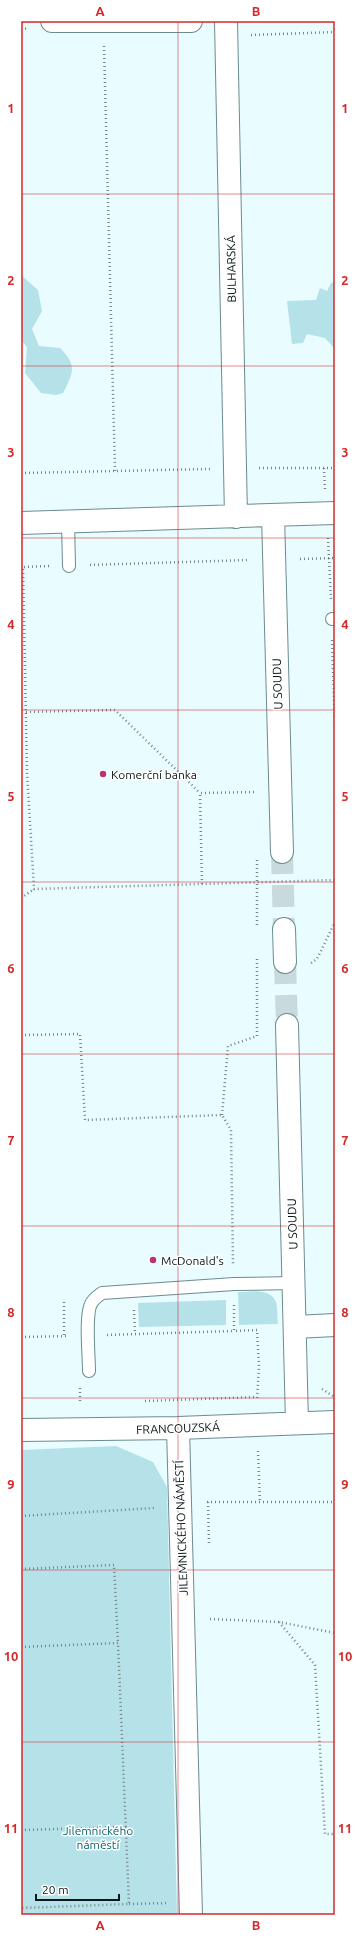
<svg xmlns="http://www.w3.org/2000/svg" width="356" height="1936" viewBox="0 0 356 1936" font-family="Ubuntu,sans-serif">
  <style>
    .green { fill: #b5e2e8 }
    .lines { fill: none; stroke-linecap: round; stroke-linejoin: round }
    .minor-tunnel { stroke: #c8dadc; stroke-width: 22; stroke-dasharray: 22 11; stroke-linecap: butt }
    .service-casing { stroke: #6c8b8f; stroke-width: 14 }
    .minor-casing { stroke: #6c8b8f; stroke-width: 24 }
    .path { stroke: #768587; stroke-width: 2.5; stroke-dasharray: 1 3; stroke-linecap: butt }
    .service { stroke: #fff; stroke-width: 12 }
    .minor { stroke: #fff; stroke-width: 22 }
    .grid { fill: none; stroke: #d62828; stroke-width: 1; stroke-opacity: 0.55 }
    .poi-dot { fill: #bb3372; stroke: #fff; stroke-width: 1.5 }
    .labels { text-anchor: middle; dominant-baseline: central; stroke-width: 3; stroke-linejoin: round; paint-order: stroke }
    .street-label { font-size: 12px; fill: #0a1617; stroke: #fff }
    .poi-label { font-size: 12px; fill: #0a1617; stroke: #fff; text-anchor: start }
    .park-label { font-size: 12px; fill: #0d636d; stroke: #fff }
    .neatline { fill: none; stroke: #d62828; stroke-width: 1.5 }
    .grid-label { font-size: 13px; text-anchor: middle; font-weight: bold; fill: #d62828 }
  </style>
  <rect width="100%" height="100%" fill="#e9fcff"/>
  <path class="green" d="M21 275 38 290 42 311 32 329 39 346 60 348C77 365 74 372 63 393L56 395 41 393 25 373 27 347 21 340Z
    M335 282V349L325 338 307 334 303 343 292 344 287 301 316 300 320 288 327 291 331 283Z
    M238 1292C249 1292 270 1287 276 1302 278 1308 277 1318 278 1324L239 1325Z
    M226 1300V1325L139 1327 138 1303Z
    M116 1446 153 1462 167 1487 177 1915H21V1450Z"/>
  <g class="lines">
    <path class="minor-tunnel" d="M282 852 284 929
      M285 962 287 1025"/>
    <defs>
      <path id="service" d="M68 522 69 566
        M332 619H335
        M89 1371C89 1356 85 1315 91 1304 93 1299 98 1296 102 1293L234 1284 294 1283"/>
      <path id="minor" d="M52 21H191
        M226 21 236 517
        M273 515 282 852
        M21 523 335 513
        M284 929 285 962
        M287 1025 297 1423
        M295 1327 335 1325
        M178 1428 191 1915
        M21 1430 178 1428 335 1422"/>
    </defs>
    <use href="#service" class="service-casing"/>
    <use href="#minor" class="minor-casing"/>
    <path class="path" d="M21 28 28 29
      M251 35 335 32
      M104 46 115 471
      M259 468H335
      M324 468 325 489
      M21 473 210 469
      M328 538 331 599
      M300 559 335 558
      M90 565 249 560
      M49 566 23 567 27 772 34 889 335 880
      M332 640 335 727
      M26 712 115 710 200 793
      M257 860V925
      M202 884 200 793 256 792
      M21 898 34 889
      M311 963 317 959 335 922
      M21 1035 80 1034 85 1120 222 1115 231 1130 233 1264
      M222 1115 228 1046 257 1036V958
      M64 1302V1336
      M234 1305V1331L257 1330 259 1367 257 1400
      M134 1310 135 1333
      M107 1335 234 1331
      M21 1337 68 1336
      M80 1388V1403
      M322 1389 333 1396
      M145 1401 256 1397
      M258 1451 260 1503
      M207 1502H335
      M208 1502 209 1545
      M21 1516 154 1508
      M21 1569 114 1565 118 1643
      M210 1619 279 1622 335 1633
      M279 1622 315 1665 325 1834H335
      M21 1647 118 1643 129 1904 21 1908
      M21 1830 126 1827
      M129 1904 167 1903"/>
    <use href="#service" class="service"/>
    <use href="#minor" class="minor"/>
  </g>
  <path class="grid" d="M178 21V1915M21 194H335M21 366H335M21 538H335M21 710H335M21 882H335M21 1054H335M21 1226H335M21 1398H335M21 1570H335M21 1742H335"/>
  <g class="poi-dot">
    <circle cx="103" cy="774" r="4"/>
    <circle cx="153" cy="1260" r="4"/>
  </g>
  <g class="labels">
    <g class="street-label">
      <text transform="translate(231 269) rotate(-91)">BULHARSKÁ</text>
      <text transform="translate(277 684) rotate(-92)">U SOUDU</text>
      <text transform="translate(292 1224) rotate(-92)">U SOUDU</text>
      <text transform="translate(178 1428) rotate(-2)">FRANCOUZSKÁ</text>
      <text transform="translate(181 1528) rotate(-92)">JILEMNICKÉHO NÁMĚSTÍ</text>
    </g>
    <g class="poi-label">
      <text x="111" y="774">Komerční banka</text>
      <text x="161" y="1260">McDonald's</text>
    </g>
    <g class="park-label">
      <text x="98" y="1830">Jilemnického<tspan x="98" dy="14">náměstí</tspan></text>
    </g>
  </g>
  <rect width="356" height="1936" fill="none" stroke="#ffffff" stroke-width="44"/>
  <path d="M36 1894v6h83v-6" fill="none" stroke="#0a1617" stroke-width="2"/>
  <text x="42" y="1894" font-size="12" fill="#0a1617" stroke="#ffffff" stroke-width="3" paint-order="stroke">20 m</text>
  <rect x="22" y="22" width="312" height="1892" class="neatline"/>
  <g class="grid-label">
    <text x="100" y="16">A</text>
    <text x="256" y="16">B</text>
    <text x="11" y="113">1</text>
    <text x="345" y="113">1</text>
    <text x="11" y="285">2</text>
    <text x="345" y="285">2</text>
    <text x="11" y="457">3</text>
    <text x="345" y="457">3</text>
    <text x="11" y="629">4</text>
    <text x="345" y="629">4</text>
    <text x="11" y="801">5</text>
    <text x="345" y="801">5</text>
    <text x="11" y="973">6</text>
    <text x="345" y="973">6</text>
    <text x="11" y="1145">7</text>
    <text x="345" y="1145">7</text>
    <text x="11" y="1317">8</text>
    <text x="345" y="1317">8</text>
    <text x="11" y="1489">9</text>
    <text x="345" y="1489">9</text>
    <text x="11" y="1661">10</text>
    <text x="345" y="1661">10</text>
    <text x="11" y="1833">11</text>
    <text x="345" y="1833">11</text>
    <text x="100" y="1930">A</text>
    <text x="256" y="1930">B</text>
  </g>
</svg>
